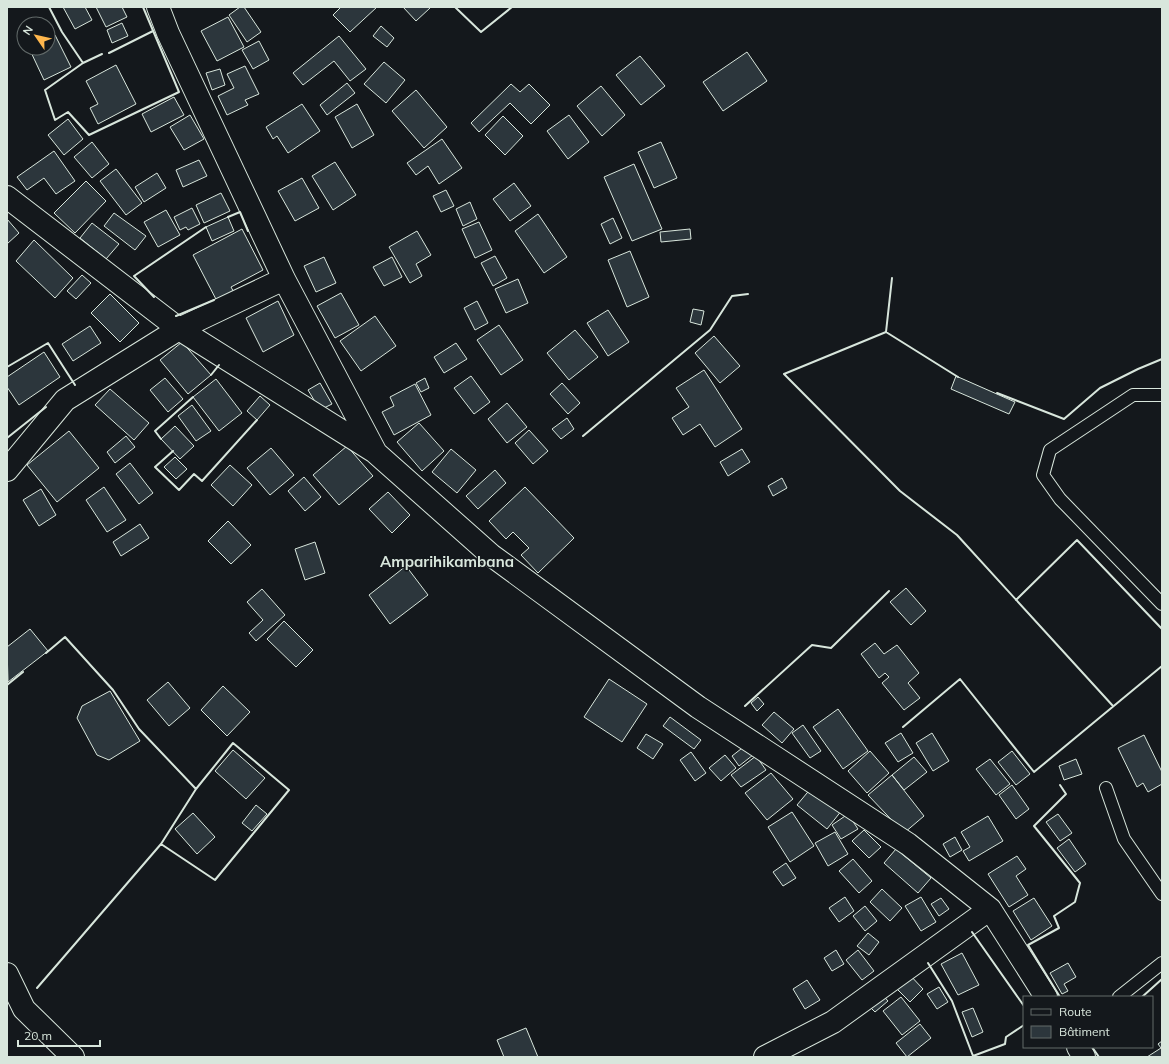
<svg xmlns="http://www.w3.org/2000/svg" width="1169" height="1064" viewBox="0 0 1169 1064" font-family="Mulish,sans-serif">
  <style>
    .building { fill: #2c363c; stroke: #d8e6dc }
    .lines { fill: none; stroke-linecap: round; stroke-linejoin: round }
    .service-casing { stroke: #d8e6dc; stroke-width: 14 }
    .minor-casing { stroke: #d8e6dc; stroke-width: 24 }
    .service { stroke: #14181c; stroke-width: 12 }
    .minor { stroke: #14181c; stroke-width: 22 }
    .wall { stroke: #d8e6dc; stroke-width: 2 }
    .labels { text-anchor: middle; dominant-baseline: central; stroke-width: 3; stroke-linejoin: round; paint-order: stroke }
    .district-label { font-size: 15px; font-weight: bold; fill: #d8e6dc; stroke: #14181c }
  </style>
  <rect width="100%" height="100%" fill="#14181c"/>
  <path class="building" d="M63 7H85L92 20 75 29Z
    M96 7H122L127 17 106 27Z
    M240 7H244L261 32 247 42 229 15Z
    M341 7H377L350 32 333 15Z
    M403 7H429L430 8 416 21Z
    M228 17 244 47 217 61 201 31Z
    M122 23 128 36 112 43 107 30Z
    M381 26 394 38 387 47 373 36Z
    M55 35 71 67 44 80 29 48H48V38Z
    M339 36 366 69 350 81 334 61 303 85 293 73Z
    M259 41 269 60 253 69 242 50Z
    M747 52 767 81 723 111 703 82Z
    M640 56 665 86 641 105 616 75Z
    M384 62 405 80 386 103 364 84Z
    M116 65 136 104 98 124 90 108 98 104 86 81Z
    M245 66 259 94 245 100 248 105 227 115 218 96 234 88 227 74Z
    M220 69 225 85 212 90 206 73Z
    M347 83 355 93 327 115 320 105Z
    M511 84 520 92 529 84 550 105 531 124 510 103 479 132 471 123Z
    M601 86 625 115 602 136 577 106Z
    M416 90 447 127 424 148 392 111Z
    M174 97 184 115 151 132 142 114Z
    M302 104 320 131 288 153 277 136 273 139 266 127Z
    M357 104 374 135 352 148 335 117Z
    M190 115 204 139 184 150 170 127Z
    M569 115 589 142 568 159 547 131Z
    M503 116 523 136 505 155 485 135Z
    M68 119 83 139 64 155 48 135Z
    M442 139 462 168 439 184 428 166 416 175 407 163Z
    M92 142 109 164 92 178 74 157Z
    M661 142 677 178 654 188 638 152Z
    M54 151 75 181 56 194 44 178 27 190 17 177Z
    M199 160 207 176 183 187 176 170Z
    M335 162 356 195 333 210 312 176Z
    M634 164 662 229 632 241 604 177Z
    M116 169 142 203 126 215 100 181Z
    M157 173 166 188 144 202 135 187Z
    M302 178 319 208 295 221 278 191Z
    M86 181 106 201 75 233 54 213Z
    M514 183 531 206 510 221 493 199Z
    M446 190 454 206 441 212 433 196Z
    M221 193 230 211 204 223 196 205Z
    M470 202 477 219 463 226 456 209Z
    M192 208 200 224 188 230 186 227 180 230 174 217Z
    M166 210 180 235 158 247 144 222Z
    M114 213 146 236 135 250 104 226Z
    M538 214 567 257 544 273 515 231Z
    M228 217 234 231 212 241 206 227Z
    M613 218 622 238 610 244 601 224Z
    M7 219 19 233 7 244Z
    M479 222 492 250 475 258 462 229Z
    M92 223 119 244 106 259 80 238Z
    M242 229 263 270 231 287 236 296 219 305 193 255Z
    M690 229 691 239 661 242 660 232Z
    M417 231 431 255 416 264 422 276 410 283 389 247Z
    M34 240 73 278 55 298 16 261Z
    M630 251 649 297 627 307 608 260Z
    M495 256 507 278 493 286 481 263Z
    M324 257 336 283 316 292 304 266Z
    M392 257 402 277 384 286 373 267Z
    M82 275 91 283 76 299 67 291Z
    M518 279 528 303 506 313 495 289Z
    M341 293 359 325 335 338 317 306Z
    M110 294 139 323 120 342 91 313Z
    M278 301 294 335 263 352 246 318Z
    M477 301 488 323 475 330 464 308Z
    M693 309 704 311 701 325 690 322Z
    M608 310 629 342 608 356 587 323Z
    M375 316 396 346 361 371 340 341Z
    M499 325 523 360 501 375 477 340Z
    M90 326 101 343 73 361 62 344Z
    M575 330 598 357 569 380 547 353Z
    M714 336 740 366 720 383 695 353Z
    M182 342 211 375 188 394 160 360Z
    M456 343 467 359 444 373 434 357Z
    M44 352 60 377 19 405 7 387V377Z
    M704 370 742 429 715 447 700 424 683 435 672 418 689 407 676 388Z
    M471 376 490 402 474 414 454 388Z
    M956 376 1015 402 1009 414 951 389Z
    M165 378 183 399 168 412 150 390Z
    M425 378 429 388 421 392 416 383Z
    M216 379 242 413 219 431 193 397Z
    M320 383 332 404 320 410 308 390Z
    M562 383 580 403 568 414 550 394Z
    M415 384 431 415 394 435 382 412 394 406 390 397Z
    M110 389 149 423 134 440 95 405Z
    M260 396 270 405 257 420 247 411Z
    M507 403 527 427 507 443 488 419Z
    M192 405 211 431 196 441 178 416Z
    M567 418 574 429 561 439 552 429Z
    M419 423 444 451 422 471 397 442Z
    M175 426 194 446 180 459 161 439Z
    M529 430 548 451 533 464 515 443Z
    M69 431 99 468 57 502 27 465Z
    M126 436 135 447 115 463 107 452Z
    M347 446 373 476 339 505 313 475Z
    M271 448 294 475 270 495 247 468Z
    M451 449 476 470 457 493 432 472Z
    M742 449 750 462 728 476 720 462Z
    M175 457 187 469 176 479 164 467Z
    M130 463 153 493 139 504 116 474Z
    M230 465 252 485 233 506 211 485Z
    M495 470 506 483 478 509 466 496Z
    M304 477 321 497 305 511 288 491Z
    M782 478 787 488 773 496 768 486Z
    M104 487 126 520 107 532 86 500Z
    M525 487 574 538 538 573 521 555 529 548 513 532 506 539 489 521Z
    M41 489 56 515 39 526 23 500Z
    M388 492 410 515 392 533 369 509Z
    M228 521 251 545 231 564 208 541Z
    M140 524 149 538 121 556 113 542Z
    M315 542 325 573 305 580 295 549Z
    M406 566 428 595 390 624 369 595Z
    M906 588 926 611 911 625 890 602Z
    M262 589 285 615 256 641 249 633 263 620 247 602Z
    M284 621 313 650 296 667 267 639Z
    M30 629 48 651 8 682 7 647Z
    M875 643 884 654 897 645 919 673 908 683 920 698 904 710 882 683 889 677 885 673 879 678 861 654Z
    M609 679 647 704 622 742 584 717Z
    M168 682 190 708 169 726 147 700Z
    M223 686 250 712 227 736 201 710Z
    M110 691 140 741 109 760 97 755 77 718 82 706Z
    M758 697 764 704 757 711 751 703Z
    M838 709 868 751 843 769 813 727Z
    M774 712 794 729 782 743 762 725Z
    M670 717 701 740 694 749 663 726Z
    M803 725 821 751 810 758 792 733Z
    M901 733 913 753 898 762 885 743Z
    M932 733 949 761 933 771 916 743Z
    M646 734 663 744 653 759 637 748Z
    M1144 735 1162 772V784L1148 792 1143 783 1137 787 1118 748Z
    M746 745 753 755 739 766 732 756Z
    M233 750 265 778 246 799 215 771Z
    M870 751 889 773 867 793 848 771Z
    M1012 751 1030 774 1016 785 998 762Z
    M691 752 706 773 695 781 680 760Z
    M725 755 736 768 721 781 709 768Z
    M756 756 766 770 741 787 731 775Z
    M914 757 927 772 904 790 892 775Z
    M990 759 1010 784 996 795 976 769Z
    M1076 759 1082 774 1064 780 1059 766Z
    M771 773 793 799 767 820 745 793Z
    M892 775 924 816 904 833 868 795Z
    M1012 785 1029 809 1016 819 999 795Z
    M812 787 842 810 827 829 797 805Z
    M256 805 267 814 252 831 242 823Z
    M792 812 814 846 790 862 768 827Z
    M193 813 215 837 197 854 175 829Z
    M848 814 858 829 841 839 832 825Z
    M1058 814 1072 833 1060 841 1046 822Z
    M988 816 1003 841 969 861 963 851 970 847 961 832Z
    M864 830 881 847 869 858 852 841Z
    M835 832 848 854 828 866 815 843Z
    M955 837 962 850 950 857 943 844Z
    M1069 839 1086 864 1075 872 1057 848Z
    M896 849 931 878 918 893 884 863Z
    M1017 856 1026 869 1016 876 1028 895 1009 907 988 874Z
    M853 859 872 881 859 893 839 871Z
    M786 863 796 878 783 886 773 872Z
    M882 889 902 908 890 921 870 902Z
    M845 897 854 911 839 922 829 908Z
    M921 897 936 922 921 931 905 906Z
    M941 898 949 909 939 916 931 904Z
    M1034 898 1052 926 1031 940 1013 911Z
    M865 906 877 921 865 931 853 916Z
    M868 933 879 942 869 955 857 946Z
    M836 950 844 964 832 971 824 958Z
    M858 950 874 971 862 980 846 960Z
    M962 953 979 985 958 995 941 964Z
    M1068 963 1076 977 1064 984 1068 991 1062 994 1050 973Z
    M908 973 923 989 910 1002 894 986Z
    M807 980 820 1000 805 1009 793 989Z
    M939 987 948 1002 937 1009 927 994Z
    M880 992 888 1001 875 1012 867 1004Z
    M901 997 920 1021 902 1035 883 1011Z
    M973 1008 983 1032 972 1037 962 1012Z
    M920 1024 931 1038 907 1057 896 1043Z
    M526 1028 538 1057H504L497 1040Z
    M1162 1041V1057H1147L1161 1048 1158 1044Z"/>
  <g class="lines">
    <defs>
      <path id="service" d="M1162 395H1133L1050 450 1043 475 1060 499 1162 604
        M1106 788 1124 839 1162 894
        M1119 997 1162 963"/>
      <path id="minor" d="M158 7 168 33 284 279 376 453 491 555 698 707 908 844 990 909 1046 997
        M7 197 179 329 375 452
        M7 470 65 400 179 329 284 279
        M7 974 24 1009 73 1057
        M1078 1047 1084 1057
        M765 1057 833 1022 990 909"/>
    </defs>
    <use href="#service" class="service-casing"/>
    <use href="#minor" class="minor-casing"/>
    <use href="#service" class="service"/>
    <use href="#minor" class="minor"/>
    <path class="wall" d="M49 7 62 32 83 63 102 54
      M455 7 481 32 512 7
      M109 53 153 31
      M83 63 45 90 55 120 68 112 89 135 179 92 143 7
      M228 217 240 212 248 231
      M154 297 134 276 206 227
      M176 316 214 300
      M886 332 892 278
      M7 367 48 343 75 385
      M211 375 219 365
      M958 377 886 332 784 374 900 491 957 535 1113 706
      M997 393 1064 419 1100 388 1138 369 1162 359
      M583 436 710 330 732 296 748 294
      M7 438 46 407
      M161 439 155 431 193 397
      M173 451 155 467 179 490 194 474 202 481 257 420
      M1016 600 1077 540 1162 629
      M46 653 65 637 113 690 139 729 196 789
      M7 685 23 672
      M745 706 812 645 831 648 889 591
      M903 727 960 679 1034 772 1162 666
      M972 932 1024 1006
      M928 963 952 1001 973 1056 1005 1044 1006 1037 1024 1025
      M37 988 161 844 196 789 233 743 289 790 215 880 161 844
      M1060 997 1028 945 1059 928 1054 916 1075 902 1080 883 1034 826 1066 794 1060 785
      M1142 997 1162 979
      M1092 1047 1099 1057"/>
  </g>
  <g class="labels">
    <g class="district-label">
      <text x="447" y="561">Amparihikambana</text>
    </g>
  </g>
  <rect width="1169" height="1064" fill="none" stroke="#d8e6dc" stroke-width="16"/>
  <rect x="1023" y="996" width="130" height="52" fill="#14181c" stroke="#626a69"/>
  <rect x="1031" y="1009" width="20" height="6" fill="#14181c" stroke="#626a69"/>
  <text x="1059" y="1016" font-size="12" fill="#d8e6dc">Route</text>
  <rect x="1031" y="1026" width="20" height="12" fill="#2c363c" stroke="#626a69"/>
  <text x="1059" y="1036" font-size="12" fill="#d8e6dc">Bâtiment</text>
  <g transform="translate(36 36) rotate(304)"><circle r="19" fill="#14181c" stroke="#626a69"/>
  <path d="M0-3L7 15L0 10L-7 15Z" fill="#ffb74d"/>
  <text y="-6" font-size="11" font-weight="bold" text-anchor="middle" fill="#d8e6dc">N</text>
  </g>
  <path d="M18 1040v6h82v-6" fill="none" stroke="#d8e6dc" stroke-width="2"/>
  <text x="24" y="1040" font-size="12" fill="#d8e6dc" stroke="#14181c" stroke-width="3" paint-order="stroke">20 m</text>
</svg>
